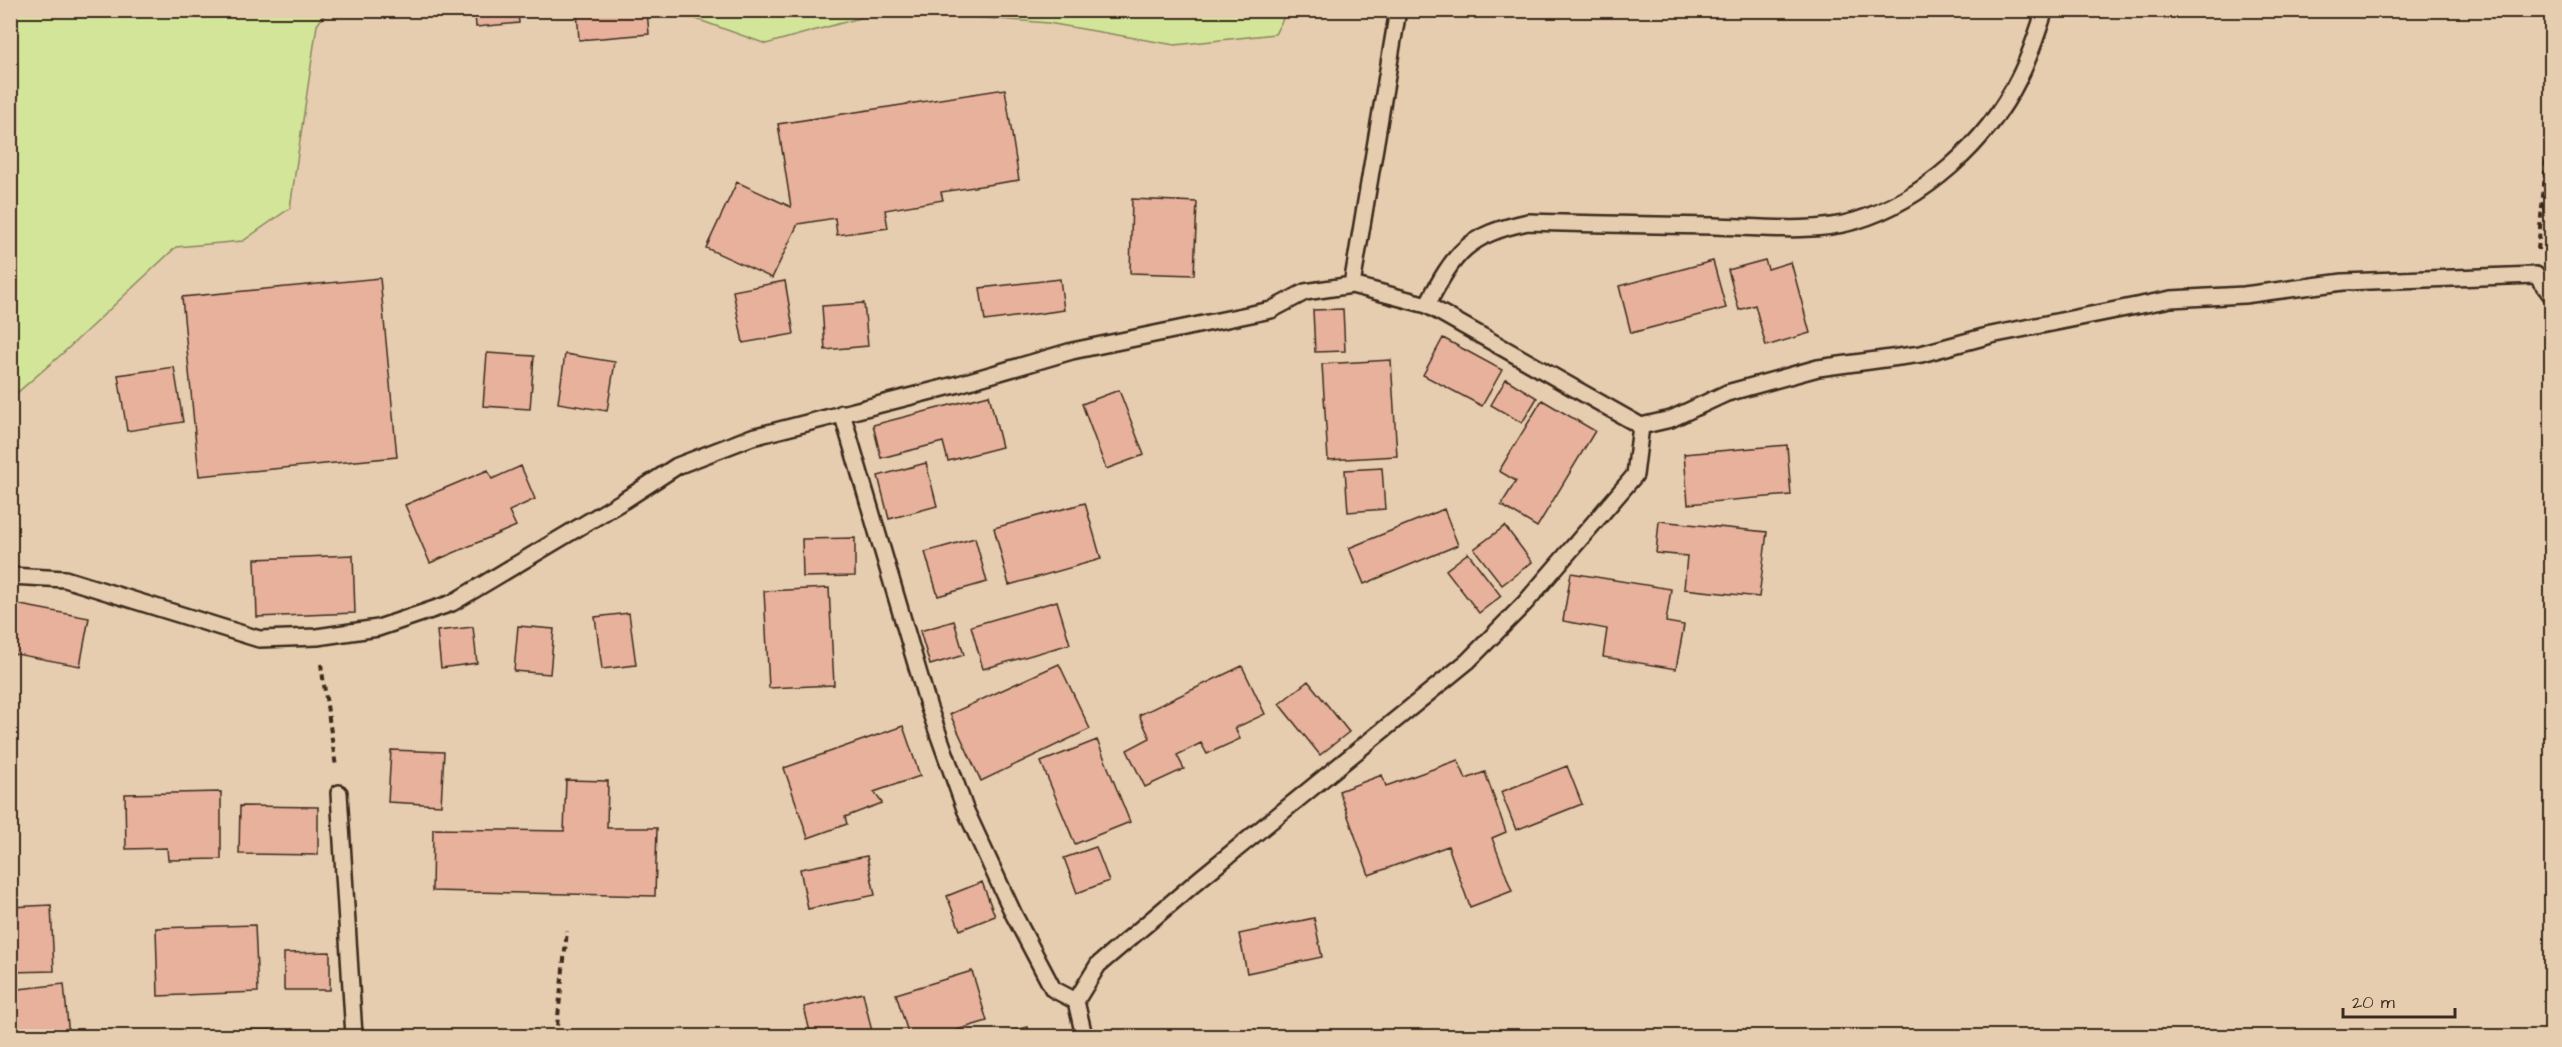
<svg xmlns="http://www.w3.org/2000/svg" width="2562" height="1047" viewBox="0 0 2562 1047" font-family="'Architects Daughter',sans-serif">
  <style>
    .green { fill: #d3e599; stroke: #87885c; stroke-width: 1.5 }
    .building { fill: #e7b19c; stroke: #3b2a1e; stroke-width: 1.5 }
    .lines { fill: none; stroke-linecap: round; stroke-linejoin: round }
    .lane-casing { stroke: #3b2a1e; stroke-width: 20 }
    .path { stroke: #3b2a1e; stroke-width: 4; stroke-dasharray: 6 4.5; stroke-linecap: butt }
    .lane { stroke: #e7cdaf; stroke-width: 15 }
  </style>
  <rect width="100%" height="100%" fill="#e7cdaf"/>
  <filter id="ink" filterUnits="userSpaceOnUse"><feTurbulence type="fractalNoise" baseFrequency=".0167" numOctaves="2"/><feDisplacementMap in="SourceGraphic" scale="12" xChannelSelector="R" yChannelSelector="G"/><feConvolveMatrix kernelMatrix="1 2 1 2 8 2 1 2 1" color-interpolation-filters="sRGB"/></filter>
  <g filter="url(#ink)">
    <path class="green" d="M11 10 327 11 317 25 290 208 243 241 176 247 63 353 11 398Z
      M674 11H885L766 44Z
      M899 11H1287L1275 34 1175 45 1048 23Z"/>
    <path class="building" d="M443 10H538L518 12 519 23 476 27 475 13 444 17Z
      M577 10H647L649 34 579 40Z
      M1005 89 1019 180 941 192 943 200 885 210 888 228 837 235 835 218 798 224 772 278 706 248 737 182 791 207 778 124Z
      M1132 199 1197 202 1194 275 1130 273Z
      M1765 260 1768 269 1791 262 1810 333 1766 346 1755 305 1739 310 1728 270Z
      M1713 261 1726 308 1631 333 1619 286Z
      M380 278 397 457 199 476 182 297Z
      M1060 279 1064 310 985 321 980 288Z
      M785 281 794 334 743 343 733 291Z
      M864 303 868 346 825 350 822 306Z
      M1343 309 1345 351 1315 352 1313 310Z
      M1443 338 1502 370 1482 406 1423 375Z
      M487 353 534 356 530 409 483 406Z
      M565 354 615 362 607 411 558 403Z
      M1391 360 1397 456 1328 460 1322 364Z
      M174 367 183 422 127 431 118 375Z
      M1506 379 1537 398 1522 423 1491 405Z
      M1119 390 1144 455 1106 469 1082 404Z
      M989 395 1002 447 948 461 943 442 881 458 873 425Z
      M1542 400 1595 431 1537 527 1501 505 1516 481 1499 471Z
      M1787 445 1791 495 1688 504 1684 454Z
      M926 463 937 506 889 519 878 476Z
      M521 466 535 499 509 511 516 526 430 563 405 505 488 470 492 479Z
      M1382 468 1385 509 1348 512 1345 470Z
      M1085 503 1101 559 1009 585 994 528Z
      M1444 509 1458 545 1364 584 1349 548Z
      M1659 521 1767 532 1759 597 1684 589 1687 556 1656 553Z
      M1505 526 1532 562 1502 585 1474 549Z
      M855 538V576L803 577 802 539Z
      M975 538 987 582 938 596 925 552Z
      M1468 553 1501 596 1479 613 1446 570Z
      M353 555 355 613 257 617 255 559Z
      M1571 573 1671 589 1666 622 1684 625 1676 669 1603 657 1607 629 1563 621Z
      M829 588 834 685 769 688 764 591Z
      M1057 601 1070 644 983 669 971 626Z
      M10 603 89 618 80 666 10 653Z
      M629 613 636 665 602 669 595 617Z
      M954 621 964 655 930 665 920 631Z
      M518 626 554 629 550 674 514 671Z
      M473 627 477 663 441 668 437 631Z
      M1059 664 1090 729 981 781 950 714Z
      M1242 666 1265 714 1235 728 1240 739 1207 754 1201 743 1177 755 1184 769 1145 787 1127 750 1150 738 1139 715Z
      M1308 681 1349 732 1320 755 1279 704Z
      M903 726 920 776 874 792 882 803 845 817 847 824 808 838 784 768Z
      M1097 740 1130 822 1075 844 1041 762Z
      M391 750 444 752 441 805 388 802Z
      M1458 760 1466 779 1485 772 1506 832 1492 838 1512 891 1470 907 1448 846 1369 875 1339 791 1382 775 1386 786Z
      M1567 766 1582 804 1516 830 1501 792Z
      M566 780 608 781 607 828H657L655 896 432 891 433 829 564 831Z
      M221 792V859L168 860 167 848 126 849 125 794Z
      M240 806 318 807V855L239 854Z
      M1096 847 1109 881 1077 893 1064 858Z
      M867 856 875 895 808 909 800 869Z
      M982 882 995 916 960 930 947 896Z
      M51 905 54 971 10 972V907Z
      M1314 918 1322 957 1247 973 1239 934Z
      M255 925 258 992 158 996 156 928Z
      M330 952V990H284V953Z
      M972 971 987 1021 937 1036H909L896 994Z
      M64 984 69 1036H10V990Z
      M863 993 873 1036H811L804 1007Z
      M1028 1027 1030 1036H994Z
      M216 1030H272V1036H216Z
      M330 1031V1036H285V1032Z"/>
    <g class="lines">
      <defs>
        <path id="lane" d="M1352 285 1398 10
          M1427 305C1455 252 1467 235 1528 222 1590 224 1652 225 1714 226 1759 227 1811 234 1855 221 1924 200 1987 143 2019 78 2030 57 2037 33 2045 10
          M842 413 929 708 965 809 1014 915 1053 989 1076 1001
          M10 576 65 579 259 639 317 637 378 628 452 603 623 501 677 466 752 437 959 384 1072 351 1271 310 1305 292 1352 285 1427 305 1641 426 1671 419 1727 393 1818 368 1921 354 1991 335 2171 299 2244 295 2343 282 2536 275 2552 296
          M339 793 354 1036
          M1084 1036 1076 1001 1098 965 1202 877 1468 661 1525 603 1635 475 1641 426"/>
      </defs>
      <use href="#lane" class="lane-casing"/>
      <path class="path" d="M2538 250 2552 98
        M321 664 336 767
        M556 1036 567 931"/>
      <use href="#lane" class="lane"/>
    </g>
  </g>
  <rect width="2562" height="1047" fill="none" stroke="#e7cdaf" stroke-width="36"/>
  <rect x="18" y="18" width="2526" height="1011" fill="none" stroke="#3b2a1e" stroke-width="2" filter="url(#ink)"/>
  <path d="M2343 1008v9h112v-9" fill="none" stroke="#3b2a1e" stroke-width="3"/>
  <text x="2352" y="1008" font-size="18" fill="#3b2a1e" stroke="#e7cdaf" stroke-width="4.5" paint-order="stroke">20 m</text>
</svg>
